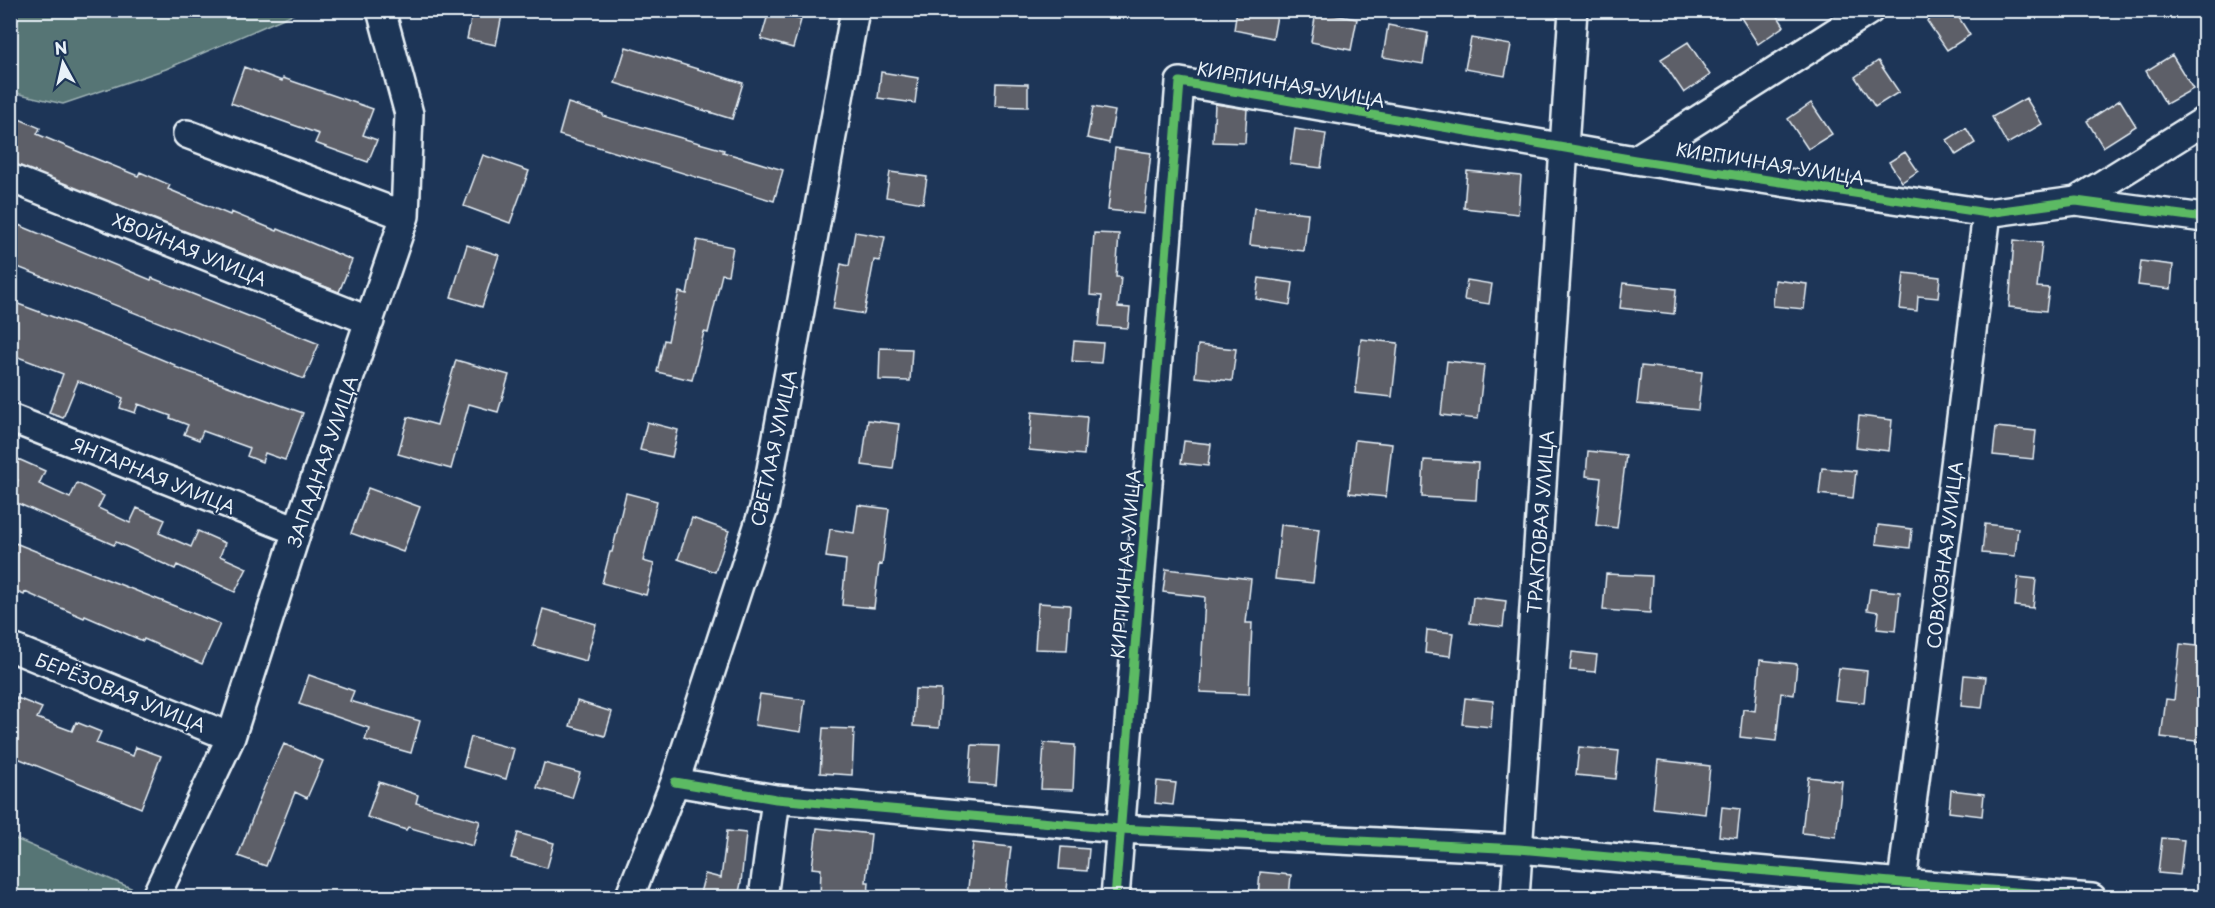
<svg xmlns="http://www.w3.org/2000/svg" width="2215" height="908" viewBox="0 0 2215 908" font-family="'Playpen Sans',sans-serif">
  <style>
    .green { fill: #567574; stroke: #9fb3b6; stroke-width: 1.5 }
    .building { fill: #5d5e67; stroke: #e8f1f8; stroke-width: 1.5 }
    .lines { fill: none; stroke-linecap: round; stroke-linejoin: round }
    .minor-casing { stroke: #e8f1f8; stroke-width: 32 }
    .minor { stroke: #1d3557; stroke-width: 27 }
    .cycleway-casing { stroke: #1d3557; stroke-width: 13 }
    .cycleway { stroke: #5cba63; stroke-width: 9 }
    .labels { text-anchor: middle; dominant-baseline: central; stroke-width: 4.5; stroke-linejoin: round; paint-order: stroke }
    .street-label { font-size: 18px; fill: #e8f1f8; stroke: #1d3557 }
  </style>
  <rect width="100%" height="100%" fill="#1d3557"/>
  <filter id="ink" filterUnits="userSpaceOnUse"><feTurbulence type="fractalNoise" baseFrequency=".0167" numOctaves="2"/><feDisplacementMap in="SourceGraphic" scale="12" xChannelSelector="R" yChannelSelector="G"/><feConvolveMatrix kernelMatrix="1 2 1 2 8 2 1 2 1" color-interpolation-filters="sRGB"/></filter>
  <g filter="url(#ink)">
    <path class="green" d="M10 11 11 10 300 11 166 69 63 104 11 92Z
      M11 837 152 897H11Z"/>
    <path class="building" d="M473 10H503L496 45 467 39Z
      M1237 10H1278L1273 38 1234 30Z
      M1736 10H1774L1784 26 1758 44Z
      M1942 10H1954L1970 35 1947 50 1927 21Z
      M769 11 801 20 793 48 761 39Z
      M1316 12 1357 19 1351 50 1311 42Z
      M1388 25 1428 33 1423 64 1383 57Z
      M1471 38 1511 45 1505 76 1465 69Z
      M1688 42 1710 75 1684 93 1661 59Z
      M626 47 743 83 732 119 615 83Z
      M2172 55 2193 89 2166 104 2146 71Z
      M1878 61 1899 92 1875 107 1855 77Z
      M244 67 282 81 283 78 373 109 363 135 377 140 368 162 315 143 319 134 231 103Z
      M881 72 918 78 915 103 878 98Z
      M996 83 1028 84V107L995 106Z
      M2026 98 2042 124 2007 144 1992 117Z
      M2120 100 2136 126 2103 147 2087 121Z
      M568 103 603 114V116L724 150 723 152 783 170 774 201 559 135Z
      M1811 103 1832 134 1808 149 1788 119Z
      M1215 104 1247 109 1245 143 1213 142Z
      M1093 107 1115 111 1109 143 1087 138Z
      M10 115 40 128 37 134 77 151 138 176 140 172 170 185 168 189 230 215 231 212 277 231 278 229 352 260 339 292 10 163Z
      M1966 128 1975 143 1956 155 1947 140Z
      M1295 129 1326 134 1321 168 1290 164Z
      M1115 148 1151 153 1144 214 1108 210Z
      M1905 152 1918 171 1902 182 1889 162Z
      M483 155 529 171 510 223 464 206Z
      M1467 171 1521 176 1518 214 1464 208Z
      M890 172 927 177 923 203 886 197Z
      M1254 208 1308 213 1304 251 1250 245Z
      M16 224 151 280 152 278 319 344 304 379 10 264V237Z
      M855 232 885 237 880 261 874 260 864 314 833 309 841 264 849 266Z
      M1094 233 1119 234 1116 277H1121L1118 307 1130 308 1128 328 1099 326 1102 296 1090 295Z
      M697 240 733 247 728 275 722 274 708 333 704 332 692 380 657 372 664 340 668 341 679 292 687 294Z
      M2014 240 2042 243 2037 287 2049 288 2046 311 2009 307Z
      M467 245 499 255 482 307 451 297Z
      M2141 261 2173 265 2171 289 2138 285Z
      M1904 273 1940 277 1938 298 1918 296 1917 311 1900 309Z
      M1259 278 1293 283 1290 305 1256 299Z
      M1467 280 1492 284 1489 304 1464 300Z
      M1775 280 1807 284 1804 309 1773 306Z
      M1623 283 1676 289 1674 314 1620 308Z
      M10 301 115 340 175 365V367L303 413 285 460 265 453 262 462 247 456 250 448 203 431 199 440 184 434 188 425 170 418 171 416 138 404 135 413 120 408 123 398 78 381 63 418 49 413 63 374 10 354Z
      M1361 339 1398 343 1392 397 1355 393Z
      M1074 341 1103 343 1101 363 1072 361Z
      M1198 345 1236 349 1232 381 1195 377Z
      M880 348 912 349 910 381 879 380Z
      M456 360 509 375 498 412 469 404 451 469 398 454 408 417 437 425Z
      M1447 361 1484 365 1478 419 1441 415Z
      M1641 366 1702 372 1698 410 1637 404Z
      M1032 412 1087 417 1084 455 1029 450Z
      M1859 416 1892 420 1889 451 1856 447Z
      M868 420 899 424 893 469 862 465Z
      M647 422 678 430 672 457 640 450Z
      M1996 427 2036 431 2033 459 1993 455Z
      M1355 440 1392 444 1386 497 1349 493Z
      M1184 441 1211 444 1208 466 1181 463Z
      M1588 451 1626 455 1617 528 1596 525 1601 478 1586 476Z
      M18 459 45 471 39 484 70 498 77 483 104 496 98 508 130 523 137 508 165 520 159 533 191 547 198 531 225 543 220 556 247 568 235 592 177 565 175 569 116 542 114 545 10 500 18 480 10 477V474Z
      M1424 460 1478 463 1476 500 1422 497Z
      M1822 468 1856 471 1853 498 1819 494Z
      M368 488 420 507 403 552 351 533Z
      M626 493 657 501 643 561 654 564 646 595 602 583 610 552H612Z
      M858 505 889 509 882 565 879 564 874 608 842 605 846 560 826 557 830 529 854 533Z
      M692 518 729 531 715 572 678 559Z
      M1985 524 2018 528 2015 556 1982 553Z
      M1281 525 1319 529 1313 583 1275 579Z
      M1878 525 1912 529 1910 548 1876 544Z
      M10 541 220 624 202 664 144 639 143 641 85 616 84 618 25 592 24 595 10 589Z
      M1166 569 1251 579 1246 623H1252L1249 694 1200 692 1205 597 1163 592Z
      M1606 574 1652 576 1650 613 1603 610Z
      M2018 577 2036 579 2033 608 2015 606Z
      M1870 589 1900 592 1896 631 1877 629 1879 612 1867 610Z
      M1473 597 1506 601 1503 627 1470 623Z
      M1038 603 1070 605 1067 650 1035 649Z
      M543 609 596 624 586 661 533 646Z
      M1427 630 1453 633 1450 656 1425 653Z
      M2180 644 2205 647V742L2161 737 2166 699 2174 700Z
      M1572 652 1597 655 1595 672 1570 670Z
      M1760 660 1797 664 1794 695 1781 693 1776 741 1740 737 1743 709 1755 711Z
      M1839 668 1867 671 1864 703 1835 700Z
      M309 675 354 691 350 701 420 721 411 753 365 740 369 728 299 704Z
      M1964 675 1986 677 1982 708 1961 706Z
      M915 689 941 690 939 728 913 726Z
      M760 694 805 700 801 732 755 725Z
      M17 698 42 708 37 718 72 731 76 722 101 732 96 743 133 756 136 747 161 756 141 808 10 755V714Z
      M1465 698 1493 701 1491 727 1462 724Z
      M577 701 612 712 605 736 570 726Z
      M823 728 854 729 852 775 820 773Z
      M471 737 514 749 506 779 463 767Z
      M1044 743 1075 745 1073 790 1041 789Z
      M284 744 323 761 307 798 295 792 266 866 238 856 264 788Z
      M972 745 999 746 996 785 969 783Z
      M1579 747 1619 751 1616 779 1576 775Z
      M1658 760 1710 766 1705 814 1653 808Z
      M544 763 580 773 572 798 537 788Z
      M1808 777 1842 781 1836 837 1802 833Z
      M1157 781 1176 783 1173 805 1155 803Z
      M379 782 418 795 416 803 480 821 473 846 408 827 406 830 367 817Z
      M1951 790 1984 794 1982 816 1949 812Z
      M1722 807 1740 809 1737 838 1719 836Z
      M817 828 871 834 866 882H869L868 897H820L821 869 812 868Z
      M727 831 746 833 741 883 738 897H699L705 874 721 878Z
      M518 833 554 843 547 868 511 858Z
      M2162 838 2184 840 2180 875 2158 873Z
      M973 843 1011 847 1005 897H967Z
      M1061 847 1089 849 1087 871 1059 869Z
      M1260 872 1291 875 1289 897H1258Z"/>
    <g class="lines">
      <defs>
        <path id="minor" d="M187 134 405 216
          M1635 160 1870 10
          M10 178 370 321
          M2076 201 2204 121
          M10 418 297 531
          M10 647 231 737
          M675 782 776 799 1120 829 1519 849 1902 883 2092 898
          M155 898 231 737 297 531 405 216 409 114 381 10
          M629 898 675 782 764 508 855 10
          M763 898 776 799
          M1115 898 1180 82 1635 160 1987 213 2076 201 2204 218
          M1515 898 1573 10
          M1900 898 1987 213"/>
      </defs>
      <use href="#minor" class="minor-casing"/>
      <use href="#minor" class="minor"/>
      <defs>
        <path id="cycleway" d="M675 782 776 799 1120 829 1519 849 1902 883 2092 898
          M1115 898 1180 82 1635 160 1987 213 2076 201 2204 218"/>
      </defs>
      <use href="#cycleway" class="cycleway-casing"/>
      <use href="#cycleway" class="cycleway"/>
    </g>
  </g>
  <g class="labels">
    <g class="street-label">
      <text transform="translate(1291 84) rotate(10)">КИРПИЧНАЯ УЛИЦА</text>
      <text transform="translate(1770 163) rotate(9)">КИРПИЧНАЯ УЛИЦА</text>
      <text transform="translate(190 249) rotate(22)">ХВОЙНАЯ УЛИЦА</text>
      <text transform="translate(773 448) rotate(-78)">СВЕТЛАЯ УЛИЦА</text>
      <text transform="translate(322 461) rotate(-71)">ЗАПАДНАЯ УЛИЦА</text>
      <text transform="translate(154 475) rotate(22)">ЯНТАРНАЯ УЛИЦА</text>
      <text transform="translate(1540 522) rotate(-86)">ТРАКТОВАЯ УЛИЦА</text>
      <text transform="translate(1944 555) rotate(-83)">СОВХОЗНАЯ УЛИЦА</text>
      <text transform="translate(1125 564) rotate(-85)">КИРПИЧНАЯ УЛИЦА</text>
      <text transform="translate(121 692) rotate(22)">БЕРЁЗОВАЯ УЛИЦА</text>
    </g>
  </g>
  <rect width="2215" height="908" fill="none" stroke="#1d3557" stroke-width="36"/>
  <rect x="18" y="18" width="2179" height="872" fill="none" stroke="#e8f1f8" stroke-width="2" filter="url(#ink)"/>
  <g transform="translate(63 63) rotate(352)" stroke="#1d3557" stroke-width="4.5" paint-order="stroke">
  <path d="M0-4.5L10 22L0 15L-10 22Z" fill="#e8f1f8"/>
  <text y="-9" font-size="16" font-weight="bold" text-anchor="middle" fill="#e8f1f8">N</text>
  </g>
</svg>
